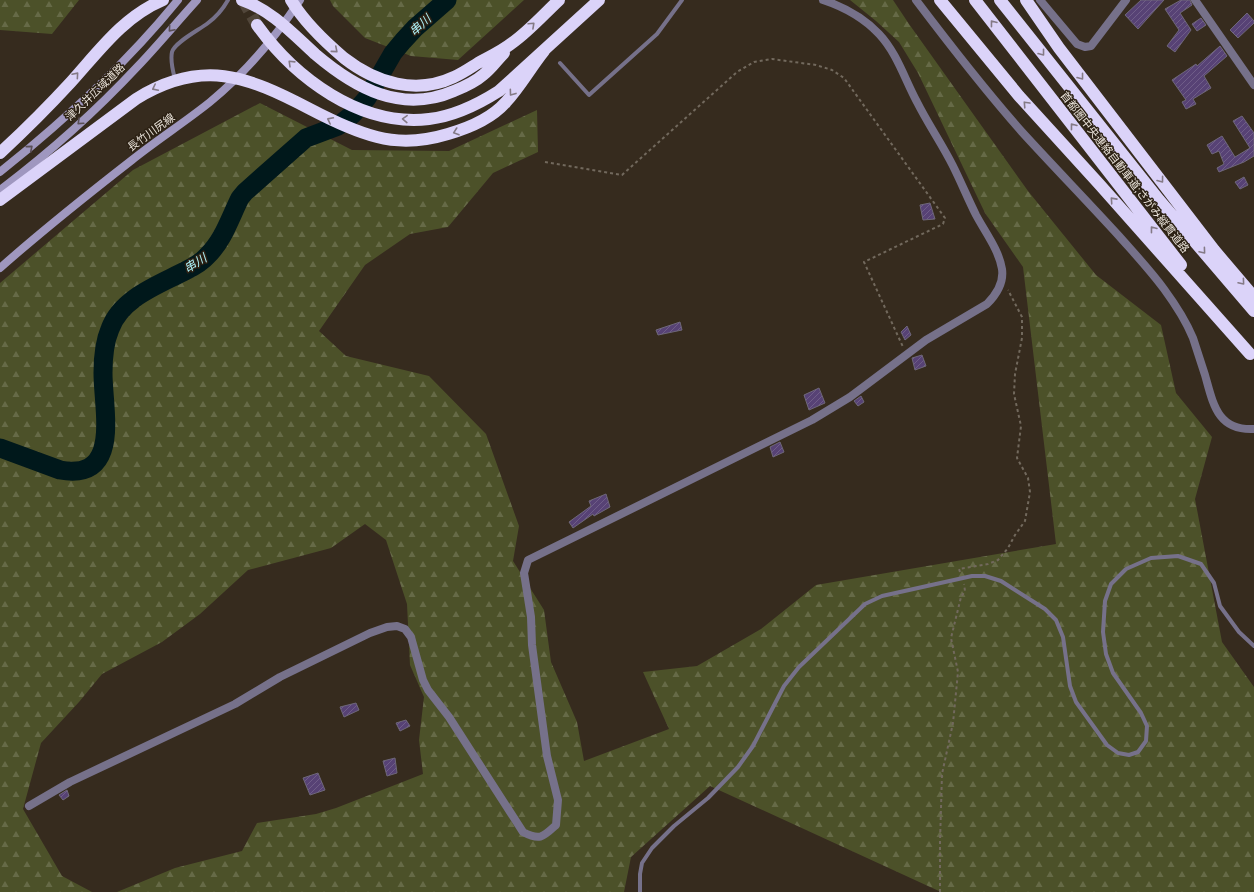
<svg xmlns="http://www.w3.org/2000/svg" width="1254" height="892" viewBox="0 0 1254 892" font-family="Lora,'Noto Sans JP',serif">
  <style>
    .forest { fill: url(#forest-firs) }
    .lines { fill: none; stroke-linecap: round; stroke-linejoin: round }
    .river { stroke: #00181b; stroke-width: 19 }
    .building { fill: url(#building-hatch); stroke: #6e6779 }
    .motorway-tunnel { stroke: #51463a; stroke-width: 12; stroke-dasharray: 12 6; stroke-linecap: butt }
    .path { stroke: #72695d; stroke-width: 2; stroke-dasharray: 3 3; stroke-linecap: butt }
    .service { stroke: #76718a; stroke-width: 4 }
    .minor { stroke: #76718a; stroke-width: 8 }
    .secondary { stroke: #9f97bf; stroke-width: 8 }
    .motorway { stroke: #dbd3f9; stroke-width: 12 }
    .oneway { stroke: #847a86 }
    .oneway2 { stroke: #5a5058 }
    .labels { text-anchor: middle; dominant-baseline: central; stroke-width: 3; stroke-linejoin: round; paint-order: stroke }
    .street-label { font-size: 11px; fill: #e9e2d9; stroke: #2c2114 }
    .water-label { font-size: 12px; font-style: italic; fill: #adf3fa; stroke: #2c2114 }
  </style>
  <defs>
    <pattern id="forest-firs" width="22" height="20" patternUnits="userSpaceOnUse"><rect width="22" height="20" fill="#4c5129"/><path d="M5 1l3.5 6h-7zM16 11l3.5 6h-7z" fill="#666a47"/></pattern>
    <pattern id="building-hatch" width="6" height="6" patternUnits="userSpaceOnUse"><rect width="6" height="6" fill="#574275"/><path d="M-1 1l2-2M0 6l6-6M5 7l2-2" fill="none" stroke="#6f5d88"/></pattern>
  </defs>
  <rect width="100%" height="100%" fill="#362b1e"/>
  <path class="forest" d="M0 0H79L52 34 0 30Z
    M330 0H524L458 60 411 56 365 38 333 6Z
    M848 0H893L909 24 1028 191 1096 275 1161 325 1176 393 1212 437 1195 499 1222 642 1254 687V892H941L710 786 631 857 624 892H117L175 868 242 851 257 823 316 814 336 808 423 774 419 740 424 697 410 665 407 604 386 540 365 524 331 548 248 570 200 614 162 642 102 674 79 702 41 743 23 809 62 876 92 892H0V283L133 170 260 103 352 150 449 151 537 110 538 152 493 173 448 227 410 234 365 265 319 331 346 356 429 376 486 434 519 526 513 561 544 610 551 662 577 722 584 761 669 729 643 672 697 666 761 629 816 585 1056 544 1023 267 985 213 918 73 899 42 876 21 850 0Z"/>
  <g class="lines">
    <path class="river" d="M0 448 60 470C122 481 103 411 103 373 103 358 104 343 110 329 121 298 158 285 185 271 193 267 201 263 207 256 223 241 230 218 240 198L245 192 306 138 338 126 353 114 367 98 393 53 403 41 415 28 447 0"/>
  </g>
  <path class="building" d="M1141 0H1164L1138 29 1125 15Z
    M1181 0H1190L1192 5 1180 13 1191 30 1175 52 1167 46 1179 30 1165 9Z
    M1247 13 1254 21V23L1238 38 1230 30Z
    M1201 18 1206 25 1197 31 1192 24Z
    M1220 46 1227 56 1204 76 1211 88 1193 99 1196 104 1186 109 1182 102 1186 100 1172 80 1196 64 1197 66Z
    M1242 116 1254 133V156L1244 162 1219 172 1217 168 1224 164 1219 151 1212 154 1207 145 1222 136 1235 157 1250 148 1233 121Z
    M1244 177 1248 185 1240 189 1235 182Z
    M930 203 935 219 923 220 920 205Z
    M680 322 682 330 658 335 656 330Z
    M907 326 911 335 905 340 901 332Z
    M922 355 926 366 915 370 912 358Z
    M819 388 825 403 809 410 804 395Z
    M861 396 864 402 858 406 854 401Z
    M780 442 784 452 773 457 770 447Z
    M606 494 610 507 594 516 593 514 573 528 569 522 591 506 589 501Z
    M356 703 359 710 344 717 340 707Z
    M406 720 410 726 400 731 396 723Z
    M395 758 397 773 387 776 383 761Z
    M318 773 325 790 310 795 303 778Z
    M67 790 69 796 63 800 59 795Z"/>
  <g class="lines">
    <path class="motorway-tunnel" d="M243 0 257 25"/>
    <path class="path" d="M545 162 622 175 737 72 754 62 772 59 816 65 832 70 844 78 945 218 943 224 864 262 903 347
      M960 572 959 569 988 564 998 560 1008 548 1015 535 1025 521 1030 492 1028 478 1017 458 1021 426 1014 394 1015 374 1022 338V317L1008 290
      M940 892V842L942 774 953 723 958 672 951 638 961 597 965 591 964 584"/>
    <path class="service" d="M560 63 589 95 657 34 682 0
      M175 79C173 71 170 61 172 52 175 42 199 30 208 23 216 17 223 9 228 0
      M640 892V874L642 863 652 848 674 826 708 798 738 767 753 746 784 686 799 667 865 604 882 596 972 576H985L1001 581 1045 609 1056 620 1063 637 1070 686 1076 702 1107 745 1118 753 1129 755 1138 752 1146 741 1147 726 1141 713 1113 673 1106 654 1103 632 1105 601 1111 584 1126 569 1151 558 1178 556 1201 564 1214 583 1220 606 1239 632 1254 646"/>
    <path class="minor" d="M916 0C950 45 985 90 1022 132 1054 167 1087 201 1119 236 1134 253 1150 270 1164 289 1175 304 1186 321 1193 338 1197 350 1201 363 1205 375 1213 403 1217 431 1254 429
      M1040 0 1077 44 1085 47 1091 46 1126 0
      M1195 0 1254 85
      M29 806 70 782 235 704 280 677 370 633 387 627 397 626 405 629 411 637 423 680 428 690 449 717 523 832C540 841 543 837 556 825L558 800 547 756 532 645 531 617 524 573 528 560 812 420 850 397 926 340 987 304C996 295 1004 283 1002 269 999 250 985 232 976 215 968 199 961 182 953 166 942 144 928 124 917 102 905 80 897 53 879 34 863 17 844 7 823 0"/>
    <path class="secondary" d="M0 172C65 120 126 64 178 0
      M0 190C49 153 96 111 138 66 158 45 177 22 197 0
      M0 268C43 230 87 195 132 160 157 140 185 122 210 102 245 73 275 38 300 0"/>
    <path class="motorway" d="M242 0C271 10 293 34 315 54 355 88 401 114 454 91 464 87 475 82 483 75 491 69 497 60 504 53
      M291 0C304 22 324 41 344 58 376 83 416 95 454 77 463 73 470 68 478 63 489 57 502 51 512 43 528 32 545 13 559 0
      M940 0 1019 96 1100 185 1250 354
      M975 0 1181 265
      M1000 0 1159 200 1254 311
      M1026 0 1059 48 1214 250 1254 297
      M257 25C295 78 360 127 429 119 455 116 477 105 499 91L599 0
      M0 153C25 130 48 107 71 82 99 51 123 17 163 0
      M0 200 136 99C202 58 247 76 310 109 331 120 353 131 377 137 400 143 425 141 448 134 469 128 492 118 506 102 520 87 531 67 544 51"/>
  </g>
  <defs><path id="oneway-chevron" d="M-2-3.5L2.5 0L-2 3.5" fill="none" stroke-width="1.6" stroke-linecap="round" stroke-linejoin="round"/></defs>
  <g class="oneway">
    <use href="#oneway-chevron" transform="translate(993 23) rotate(-128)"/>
    <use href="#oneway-chevron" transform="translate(532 25) rotate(-43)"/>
    <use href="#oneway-chevron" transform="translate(335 50) rotate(41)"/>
    <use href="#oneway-chevron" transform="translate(1042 53) rotate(52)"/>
    <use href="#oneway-chevron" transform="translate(291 63) rotate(-136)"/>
    <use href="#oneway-chevron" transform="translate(76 75) rotate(-49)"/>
    <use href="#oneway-chevron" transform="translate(1081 77) rotate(52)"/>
    <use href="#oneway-chevron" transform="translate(155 88) rotate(153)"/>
    <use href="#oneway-chevron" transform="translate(512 93) rotate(126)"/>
    <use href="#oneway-chevron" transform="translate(1026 104) rotate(-133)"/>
    <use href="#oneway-chevron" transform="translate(405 119) rotate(-178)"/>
    <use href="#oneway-chevron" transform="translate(330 120) rotate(-153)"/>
    <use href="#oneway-chevron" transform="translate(1073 126) rotate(-128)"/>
    <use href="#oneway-chevron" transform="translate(456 132) rotate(161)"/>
    <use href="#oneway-chevron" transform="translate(1161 180) rotate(53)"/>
    <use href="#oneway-chevron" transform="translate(1113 200) rotate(-132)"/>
    <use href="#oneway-chevron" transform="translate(1153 229) rotate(-128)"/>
    <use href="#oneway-chevron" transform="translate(1203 251) rotate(50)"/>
    <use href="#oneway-chevron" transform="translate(1242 282) rotate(50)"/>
  </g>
  <g class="oneway2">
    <use href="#oneway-chevron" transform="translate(171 29) rotate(131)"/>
    <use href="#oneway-chevron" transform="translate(80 122) rotate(138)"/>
    <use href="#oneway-chevron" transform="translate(30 148) rotate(-40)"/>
  </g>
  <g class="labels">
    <g class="street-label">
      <text transform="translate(95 92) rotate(-44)">津久井広域道路</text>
      <text transform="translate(151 132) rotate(-36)">長竹川尻線</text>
      <text transform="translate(1125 172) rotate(52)">首都圏中央連絡自動車道;さがみ縦貫道路</text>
    </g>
    <g class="water-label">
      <text transform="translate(420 25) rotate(-42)">串川</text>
      <text transform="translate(195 263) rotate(-32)">串川</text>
    </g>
  </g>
</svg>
